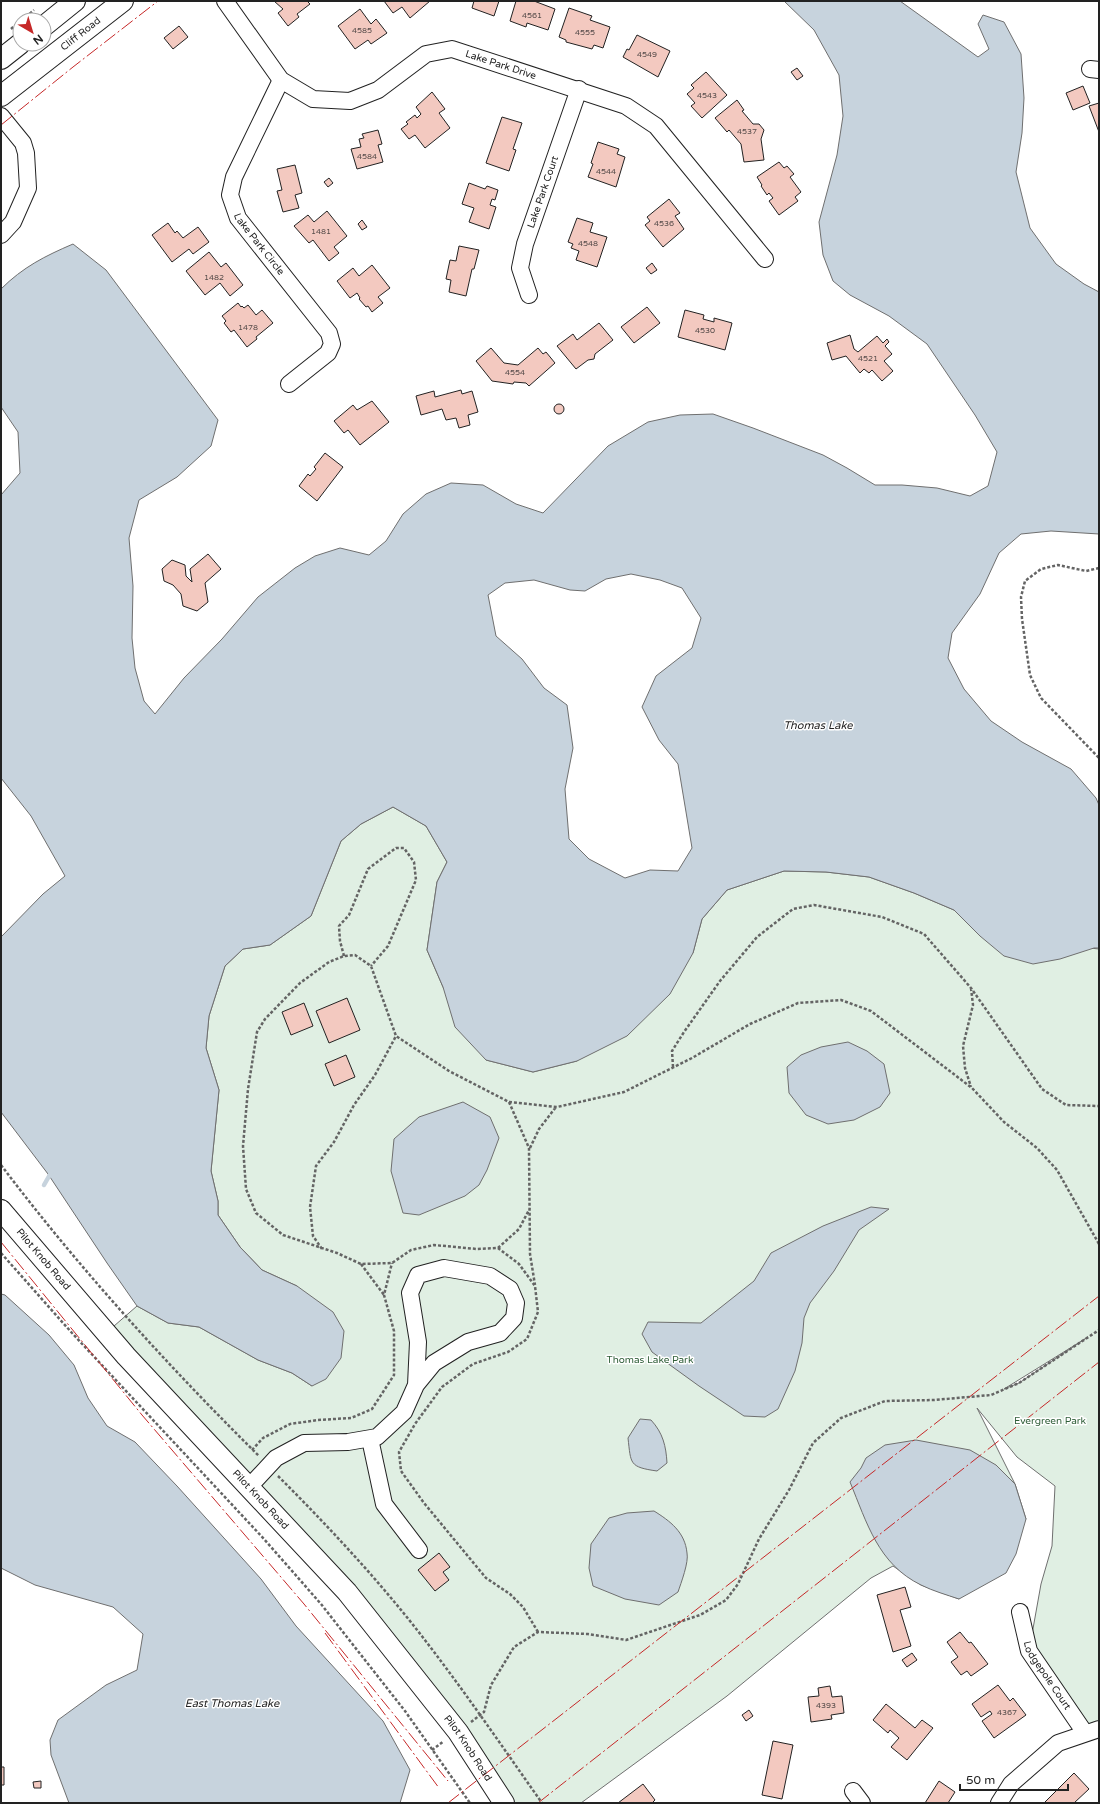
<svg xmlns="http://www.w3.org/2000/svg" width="1100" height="1804" viewBox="0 0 1100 1804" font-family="'Varela Round',sans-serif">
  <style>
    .green { fill: #e0efe3; stroke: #6f6f6f; fill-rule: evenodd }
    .water { fill: #c7d3dd; stroke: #6f6f6f; fill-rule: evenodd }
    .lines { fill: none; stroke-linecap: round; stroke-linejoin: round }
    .stream { stroke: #c7d3dd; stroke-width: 4.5 }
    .building { fill: #f3c9c0; stroke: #222 }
    .minor-casing { stroke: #222; stroke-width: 18 }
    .major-casing { stroke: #222; stroke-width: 22 }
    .path { stroke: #646464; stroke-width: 2.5; stroke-dasharray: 3 2; stroke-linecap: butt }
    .minor { stroke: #fff; stroke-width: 16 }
    .major { stroke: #fff; stroke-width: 20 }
    .power { stroke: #c62828; stroke-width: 1; stroke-dasharray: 14 3 2 3; stroke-linecap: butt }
    .labels { text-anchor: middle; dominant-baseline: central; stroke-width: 3; stroke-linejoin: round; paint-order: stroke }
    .number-label { font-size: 8px; fill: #564c4a }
    .street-label { font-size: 10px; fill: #222; stroke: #fff }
    .park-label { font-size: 10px; fill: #2f5e38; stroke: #fff }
    .water-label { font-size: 11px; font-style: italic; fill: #222; stroke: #fff }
  </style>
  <rect width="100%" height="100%" fill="#fff"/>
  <path class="green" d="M393 807 426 826 447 862 437 882 427 950 443 987 486 1060 533 1072 577 1061 693 953 702 919 727 890 784 871 826 872 869 877 914 893 954 910 980 936 1099 949V1729L1085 1733 1029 1651 1041 1584 1052 1546 1055 1486 1017 1457 977 1408 1015 1484 1026 1519 959 1599 921 1585 893 1566 871 1578 727 1696 581 1803H505L428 1695 106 1333 137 1306 168 1323 199 1327 258 1360 292 1373 312 1386 297 1286 262 1270 240 1247 218 1215V1201L211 1171 219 1090 206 1048 209 1016 225 966 243 949 270 945 311 916 341 841 361 824ZM1088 1337 1019 1383 1004 1389Z"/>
  <path class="water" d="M784 1H900L978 57 989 49 978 24 983 15 1004 22 1021 54 1024 98 1022 133 1016 172 1030 228 1056 264 1084 284 1099 292V534L1051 531 1021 534 999 553 980 594 952 633 948 658 964 689 991 721 1022 742 1071 769 1096 798 1099 805V948H1094L1060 959 1033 964 1004 956 980 936 954 910 914 893 869 877 826 872 784 871 727 890 702 919 693 953 670 994 627 1036 577 1061 533 1072 486 1060 455 1027 443 987 427 950 437 882 447 862 426 826 393 807 361 824 341 841 311 916 270 945 243 949 225 966 209 1016 206 1048 219 1090 211 1171 218 1201V1215L240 1247 262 1270 297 1286 333 1312 344 1331 341 1358 326 1379 312 1386 292 1373 258 1360 199 1327 168 1323 137 1306 107 1263 48 1174 1 1112V937L43 894 65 876 31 816 1 778V495L20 473 18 432 1 407V289C23 267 45 256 73 244L106 270 218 420 211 446 177 477 139 500 129 538 133 586 132 638 135 668 144 701 155 714 184 678 222 639 258 597 295 568 315 556 340 548 369 555 386 541 403 514 426 494 451 483 483 485 516 504 543 513 608 446 648 422 680 415 713 414 753 428 823 455 847 468 875 485H902L937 488 970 496 988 486 997 452 975 415 927 344 889 316 850 295 833 281 823 255 819 222 837 155 843 116 839 75 814 30ZM631 574 660 580 682 588 701 618 692 648 656 676 642 707 659 740 678 764 692 848 678 871 650 870 625 878 589 859 569 839 565 789 573 748 567 705 544 688 522 659 496 636 488 595 505 583 534 580 570 590 585 591 606 579Z
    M848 1042 867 1051 884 1064 890 1093 880 1107 854 1120 828 1124 806 1115 789 1093 787 1067 801 1055 821 1047Z
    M463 1102 490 1117 499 1138 487 1170 479 1185 465 1196 419 1215 403 1213 391 1171 394 1139 419 1117Z
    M871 1207 889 1209 859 1230 834 1271 810 1303 804 1318 802 1343 795 1371 778 1409 765 1417 744 1416 699 1386 652 1352 642 1334 648 1322 701 1323 754 1281 771 1253 823 1226Z
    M1 1294 5 1295 49 1335 74 1365 88 1398 107 1426 135 1442 177 1486 261 1579 296 1626 383 1721 410 1770 400 1803H69L51 1755 50 1740 58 1720 106 1685 137 1670 143 1634 113 1607 35 1585 1 1568Z
    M640 1419 651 1420C663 1433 666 1446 667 1463L657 1471C629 1467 631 1464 628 1438Z
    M916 1440 970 1450 996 1465 1015 1484 1026 1519 1016 1554 1006 1573 959 1599C947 1595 933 1591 921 1585 878 1564 867 1523 850 1482L861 1468 866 1458 885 1445Z
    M654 1511C670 1521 685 1532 687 1553 689 1562 681 1583 678 1592L659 1605 625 1599 593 1586 589 1568 591 1544 609 1518 627 1513Z"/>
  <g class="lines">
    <path class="stream" d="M44 1185 52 1171"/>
  </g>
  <path class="building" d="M274 1H307L310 4 297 14 299 17 288 26 278 13 283 9Z
    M384 1H430L410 18 402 7 393 13Z
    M474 1H499L494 16 472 8Z
    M516 1H534L555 9 548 30 527 23 526 27 510 21Z
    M569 8 592 16 590 20 610 27 603 48 594 45 592 49 566 42V40L559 37Z
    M360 9 371 24 376 19 387 33 371 44 368 40 355 49 338 26Z
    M179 26 188 37 173 49 164 38Z
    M637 35 670 51 658 77 623 57 627 49 629 50Z
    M797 68 803 76 797 80 791 72Z
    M706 72 727 95 702 118 691 106 695 103 687 94 694 88 691 85Z
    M1083 86 1090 103 1073 110 1066 93Z
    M432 92 445 109 439 113 450 128 425 148 415 135 409 139 401 129 408 124 406 122 415 115 417 118 421 114 416 107Z
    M737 100 744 110 742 111 753 124H759L764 130 761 139 764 160 744 162 741 144 729 130 727 132 715 118Z
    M1099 103V132L1089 106Z
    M502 117 522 123 513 149 516 150 509 171 486 163Z
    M378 130 382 144 378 145 383 162 357 169 351 149 361 147 359 139 364 138 362 134Z
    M598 142 619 149 617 154 625 157 616 187 588 177 593 164 591 163Z
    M779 162 784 168 787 166 794 174 790 177 801 192 795 197 798 201 779 215 769 201 773 198 769 193 767 195 761 186 762 185 757 177Z
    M295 165 302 193 295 195 299 208 283 212 277 191 282 190 277 169Z
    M329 178 333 183 328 187 324 182Z
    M469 183 485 189 487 186 498 190 495 200 492 199 490 205 496 207 489 229 469 222 474 208 462 204Z
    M669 199 680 213 675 216 684 229 663 247 645 225 650 221 647 217Z
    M327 211 347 236 334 247 339 253 329 261 313 240 309 243 294 226 308 215 314 222Z
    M577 218 593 223 590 232 607 237 597 267 576 260 579 251 571 248 573 244 568 242Z
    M362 220 367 227 362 230 358 224Z
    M168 223 175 233 177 231 183 238 198 227 209 242 193 254 189 249 172 262 152 235Z
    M459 246 479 250 474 269H472L466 296 449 292 451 280 446 279 450 260 456 261Z
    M209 252 221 267 226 263 243 285 230 296 220 283 205 295 186 271Z
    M652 263 657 270 651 274 646 268Z
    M372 265 390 288 378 297 383 303 372 312 368 306 366 307 359 299 360 298 357 293 350 298 337 281 353 268 359 276Z
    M238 303 241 307 242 306 244 308 248 305 256 315 262 310 273 323 256 337 257 339 247 347 234 330 231 332 224 323 226 321 222 316Z
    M647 307 660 323 634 343 621 327Z
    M685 310 704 315 703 319 714 322V318L732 323 725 350 678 337Z
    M599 323 613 340 595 354 594 359 588 360 576 369 557 346 573 334 577 340Z
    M850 335 854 349 858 352 877 336 883 343 887 339 889 342 885 346 892 354 884 361 893 371 882 381 872 370 869 373 864 369 860 373 846 356 832 360 827 343Z
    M491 348 504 363 518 365 538 348 543 354 546 352 555 363 529 386 526 383 514 382 513 384 492 381 476 361Z
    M461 390 462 394 472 391 478 412 468 415 470 425 459 428 456 418 446 420 442 409 421 415 416 396 434 391 435 397Z
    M372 401 389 422 360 445 348 430 344 433 334 421 353 405 357 410Z
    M554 409a5 5 0 1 1 10 0a5 5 0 1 1-10 0Z
    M325 453 343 467 317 501 299 486 308 474 310 476 316 469 314 467Z
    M208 554 221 569 205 583 208 602 197 611 183 606 181 594 173 585 164 581 162 569 172 560 185 565 186 576 192 582 190 569Z
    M347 998 360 1030 329 1043 316 1011Z
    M304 1003 313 1026 291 1035 282 1012Z
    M346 1055 355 1077 334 1086 325 1064Z
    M439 1553 450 1567 443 1572 449 1580 435 1591 418 1570Z
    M905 1587 911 1607 900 1610 911 1646 893 1652 877 1595Z
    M960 1632 969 1643 971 1642 988 1664 971 1676 967 1671 961 1675 951 1662 958 1657 947 1642Z
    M912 1653 917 1660 907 1667 902 1660Z
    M998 1685 1010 1701 1013 1698 1026 1715 994 1738 982 1721 992 1714 990 1711 981 1717 972 1704Z
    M830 1686 832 1697 842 1696 844 1713 831 1715 832 1719 811 1722 808 1697 819 1696 818 1688Z
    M886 1704 915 1728 922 1720 933 1728 907 1760 891 1747 899 1738 890 1730 888 1733 873 1720Z
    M749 1710 753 1716 746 1721 742 1715Z
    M773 1741 793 1745 782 1799 762 1795Z
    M1 1767H4V1785H1Z
    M1074 1773 1089 1789 1074 1803H1044Z
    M41 1781V1788H34L33 1782Z
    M939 1781 955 1792 948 1803H925Z
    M643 1784 655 1800 652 1803H618Z"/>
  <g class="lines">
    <defs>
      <g id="minor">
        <path id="s1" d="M225 1 281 80 313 99 350 101 378 90 426 54 452 49 626 106 656 126 765 259"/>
        <path d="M1090 69 1099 70"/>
        <path id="s2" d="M281 80 234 177 230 195 238 218 329 333 332 344 328 353 289 384"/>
        <path d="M1 116 23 143 26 153 28 188 13 222 1 235"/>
        <path id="s3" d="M529 295 520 268 525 244 579 89"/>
        <path d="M370 1439 384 1504 419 1550"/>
        <path d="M249 1487 276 1458 304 1443 348 1442 377 1437 404 1412 416 1385 434 1363 468 1342 500 1333 514 1318 516 1303 510 1289 490 1276 444 1268 418 1275 410 1293 418 1342 416 1385"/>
        <path id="s4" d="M1020 1612 1029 1651 1085 1733"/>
        <path d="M853 1791 862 1803"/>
        <path d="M999 1803 1011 1784 1058 1743 1099 1729"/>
      </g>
      <g id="major">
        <path d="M44 26 75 1"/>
        <path d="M1 59 20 44"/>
        <path id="s5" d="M1 96 123 1"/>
        <path id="s6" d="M1 1210 126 1356 347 1592 458 1732 504 1803"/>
      </g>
    </defs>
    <use href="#minor" class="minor-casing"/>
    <use href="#major" class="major-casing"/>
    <path class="path" d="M22 20 34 10
      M11 29 20 21
      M1099 568 1086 571 1058 565 1041 569 1025 581 1021 597 1022 619 1030 675 1041 698 1099 758
      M344 956 340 941 339 926 349 915 368 869 396 848H404L414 862 416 880 388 946 371 966
      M971 988 973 1005 963 1046 965 1068 971 1087
      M673 1067 672 1051 684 1032 720 981 757 937 793 909 814 905 882 917 924 934 971 988 1042 1089 1066 1105 1099 1106
      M509 1102 529 1148 530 1254 535 1285
      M530 1148 539 1129 556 1107
      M1 1165C79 1268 167 1365 259 1456
      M498 1248 519 1229 530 1208
      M322 1249 313 1236 310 1207 316 1166 334 1142 354 1105 375 1075 396 1036
      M1 1253 72 1333 264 1539 321 1604 405 1711 470 1803
      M361 1264 384 1295
      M252 1450 263 1438 290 1424 318 1420 351 1418 372 1409 394 1375V1331L384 1295 392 1263
      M278 1476C324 1522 369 1570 410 1621 457 1680 499 1742 542 1803
      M538 1632 523 1607 510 1594 486 1578 424 1503 401 1471 399 1452 415 1424 442 1387 473 1364 508 1352 527 1339 538 1312 535 1286 519 1264 498 1248 477 1249 434 1245 411 1250 392 1263 361 1264 337 1253 283 1235 256 1213 246 1189 243 1146 248 1089 257 1032 265 1019 300 983 329 962 344 956 355 955 371 966 396 1036 449 1071 509 1102 557 1107 624 1092 692 1058 750 1024 798 1003 841 1000 871 1011 972 1088 1004 1122 1037 1148 1057 1170 1099 1244
      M471 1722 484 1712 491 1685 514 1647 538 1632 588 1634 626 1640 700 1615 726 1600 738 1584 759 1539 789 1490 813 1443 841 1418 885 1401 934 1400 991 1395 1019 1383 1099 1330
      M432 1750 444 1741"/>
    <use href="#minor" class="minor"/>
    <use href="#major" class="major"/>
    <path class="power" d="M1 125 73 67 158 1
      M1 1242 142 1415 304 1604 448 1781
      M325 1633 439 1788
      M448 1803 1099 1296
      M538 1803 1099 1362"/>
  </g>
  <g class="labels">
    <g class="number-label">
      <text x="532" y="15">4561</text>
      <text x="362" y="30">4585</text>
      <text x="585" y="32">4555</text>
      <text x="647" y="54">4549</text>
      <text x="707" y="95">4543</text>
      <text x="747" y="131">4537</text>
      <text x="367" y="156">4584</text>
      <text x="606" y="171">4544</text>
      <text x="664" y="223">4536</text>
      <text x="321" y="231">1481</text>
      <text x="588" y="243">4548</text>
      <text x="214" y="277">1482</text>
      <text x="248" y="327">1478</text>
      <text x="705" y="330">4530</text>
      <text x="868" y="358">4521</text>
      <text x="515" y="372">4554</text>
      <text x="826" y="1705">4393</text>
      <text x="1007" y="1712">4367</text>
    </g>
    <g class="street-label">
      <text stroke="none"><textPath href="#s5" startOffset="101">Cliff Road</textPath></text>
      <text stroke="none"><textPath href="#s1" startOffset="339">Lake Park Drive</textPath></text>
      <text stroke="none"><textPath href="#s3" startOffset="108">Lake Park Court</textPath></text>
      <text stroke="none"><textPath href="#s2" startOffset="184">Lake Park Circle</textPath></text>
      <text stroke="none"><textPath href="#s6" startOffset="65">Pilot Knob Road</textPath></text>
      <text stroke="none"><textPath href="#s6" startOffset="389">Pilot Knob Road</textPath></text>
      <text stroke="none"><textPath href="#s4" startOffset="70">Lodgepole Court</textPath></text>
      <text stroke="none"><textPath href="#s6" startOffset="713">Pilot Knob Road</textPath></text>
    </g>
    <g class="park-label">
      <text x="650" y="1360">Thomas Lake Park</text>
      <text x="1050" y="1421">Evergreen Park</text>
    </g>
    <g class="water-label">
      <text x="818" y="725">Thomas Lake</text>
      <text x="232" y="1703">East Thomas Lake</text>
    </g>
  </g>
  <rect width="1100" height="1804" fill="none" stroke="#222222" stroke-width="4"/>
  <g transform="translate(32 32) rotate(142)"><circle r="19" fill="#ffffff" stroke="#a7a7a7"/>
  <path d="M0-3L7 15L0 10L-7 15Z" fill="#c62828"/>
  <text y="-6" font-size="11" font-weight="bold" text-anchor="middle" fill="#222222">N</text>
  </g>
  <path d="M960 1784v6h108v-6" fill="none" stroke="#222222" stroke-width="2"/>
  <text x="966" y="1784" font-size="12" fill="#222222" stroke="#ffffff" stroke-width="3" paint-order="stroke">50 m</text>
</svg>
